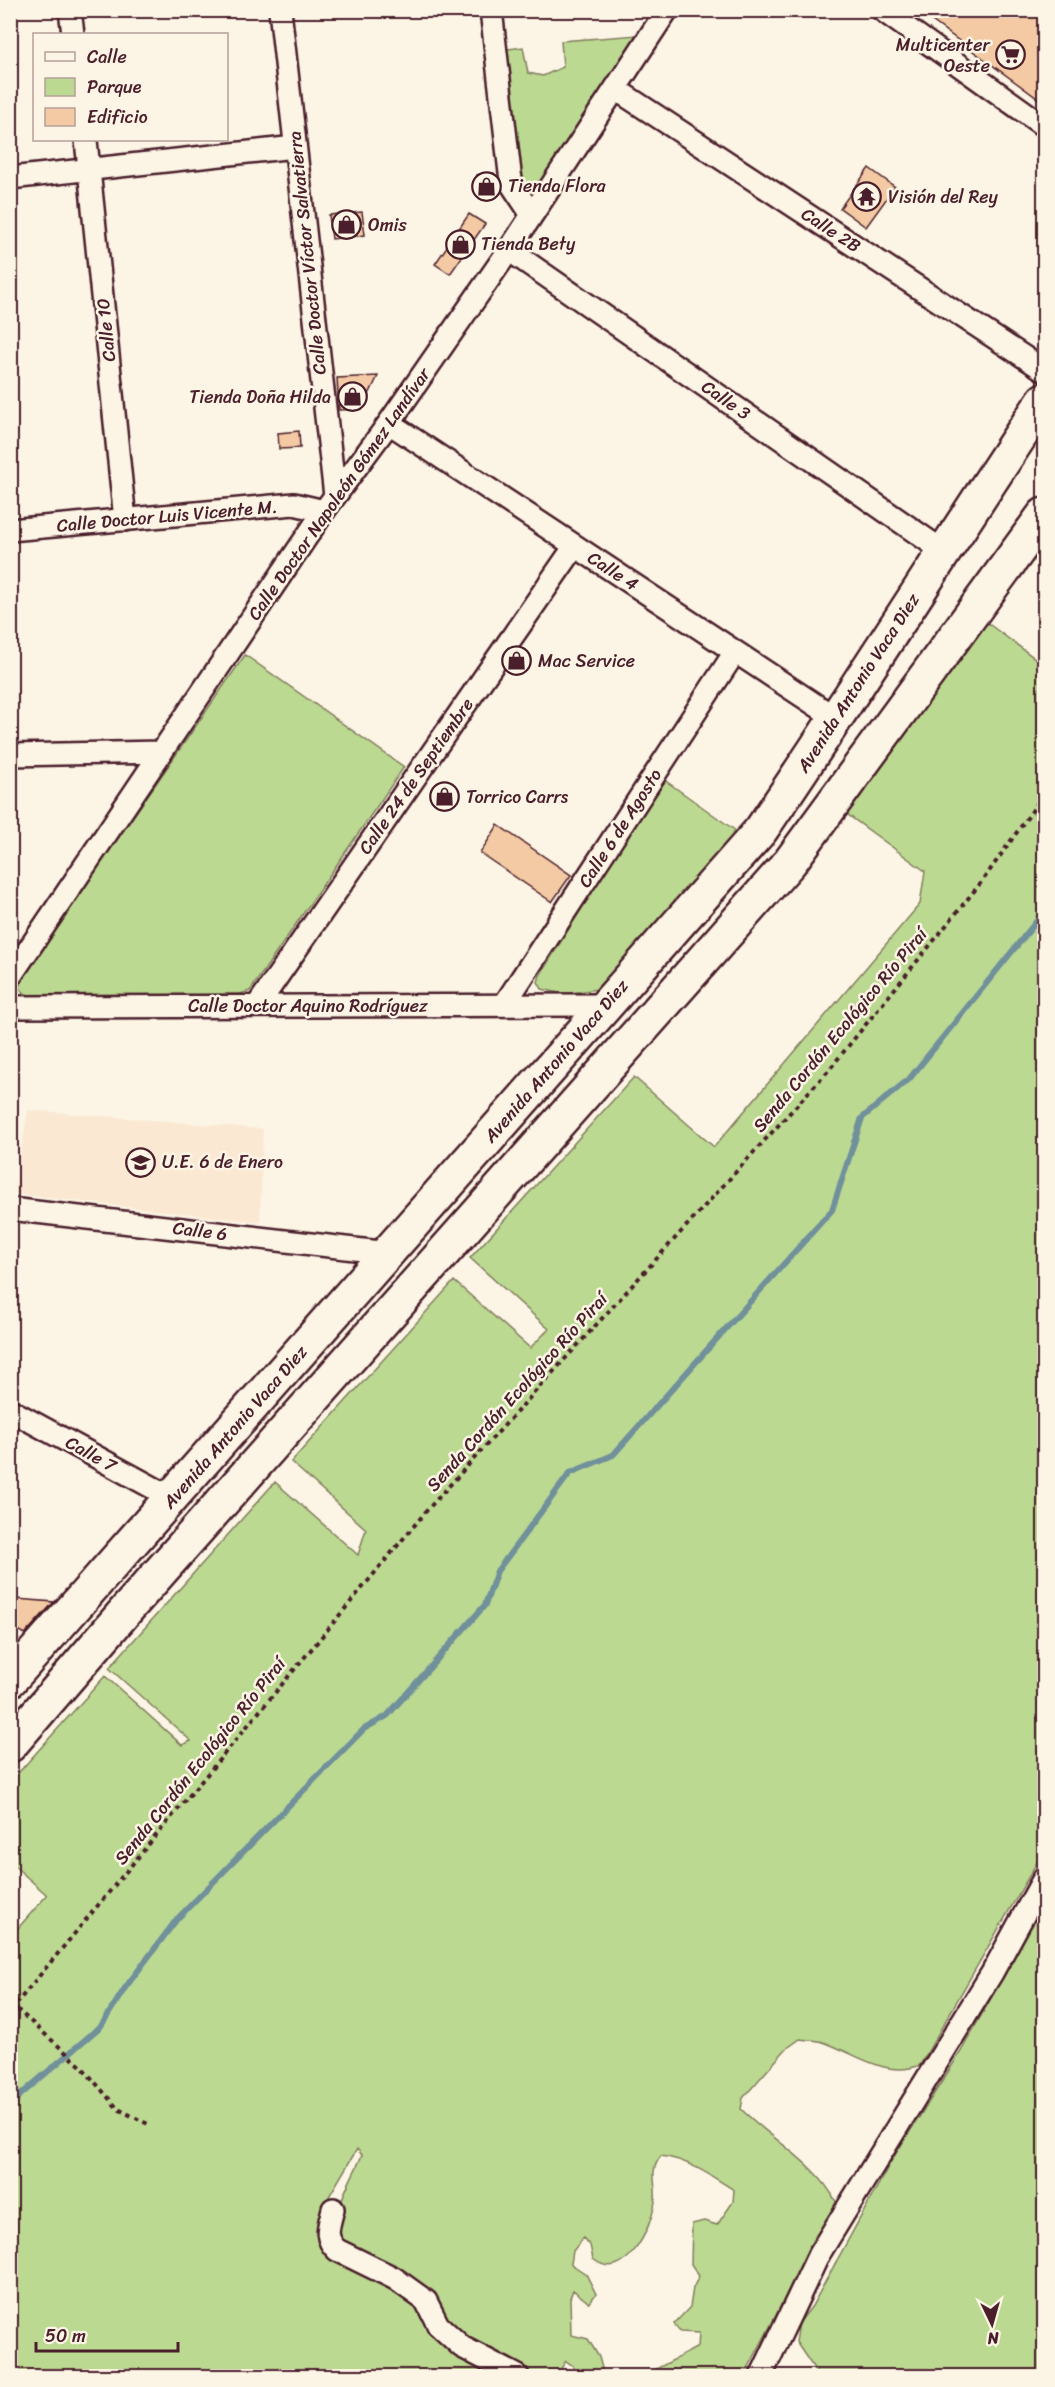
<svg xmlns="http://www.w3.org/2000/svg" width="1055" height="2387" viewBox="0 0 1055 2387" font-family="Sriracha,sans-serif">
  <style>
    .built { fill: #fae8d2 }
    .green { fill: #bbd991; stroke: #827c5e; stroke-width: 1.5 }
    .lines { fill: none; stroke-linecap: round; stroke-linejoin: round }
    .stream { stroke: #70909b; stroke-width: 6 }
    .building { fill: #f4caa4; stroke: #4a1f2b; stroke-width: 1.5 }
    .street-casing { stroke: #4a1f2b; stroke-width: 26 }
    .highway-casing { stroke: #4a1f2b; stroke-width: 38 }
    .path { stroke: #4a1f2b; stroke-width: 4; stroke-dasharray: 4.5 4.5; stroke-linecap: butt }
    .street { stroke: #fcf5e5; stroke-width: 21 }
    .highway { stroke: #fcf5e5; stroke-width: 33 }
    .labels { text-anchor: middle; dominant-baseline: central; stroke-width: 5; stroke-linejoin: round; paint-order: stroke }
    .poi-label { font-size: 18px; fill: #4a1f2b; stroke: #fcf5e5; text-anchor: start }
    .street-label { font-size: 18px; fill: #4a1f2b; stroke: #fcf5e5 }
  </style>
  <rect width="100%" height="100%" fill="#fcf5e5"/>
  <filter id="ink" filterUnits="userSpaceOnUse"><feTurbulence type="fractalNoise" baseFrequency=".0167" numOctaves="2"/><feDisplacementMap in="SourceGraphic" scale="12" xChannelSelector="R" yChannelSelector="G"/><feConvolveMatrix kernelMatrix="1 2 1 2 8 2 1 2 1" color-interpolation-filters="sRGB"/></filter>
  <g filter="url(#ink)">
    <path class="built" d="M28 1110 263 1129 260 1222 14 1194Z"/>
    <path class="green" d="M638 35 538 186 530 190 522 189 501 50 523 47 528 73 543 76 563 67 561 41Z
      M986 622 1044 665V1850L920 2065C886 2079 855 2053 823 2042 816 2040 807 2040 800 2039L786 2049 743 2098 741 2109C769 2137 820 2167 836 2202L744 2376H653L656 2369 698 2347 699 2333 680 2332 674 2324 690 2307 693 2288 699 2276 691 2264 692 2224 704 2221 717 2225 733 2202 734 2190C712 2176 687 2159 661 2156 648 2172 657 2183 655 2201 652 2228 625 2285 593 2259L590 2245 583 2238 573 2251 571 2264 586 2274 596 2294 589 2303 573 2290 570 2298 571 2335 588 2339 599 2357 603 2372 598 2376H574L573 2366 566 2361 556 2376H534L483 2349 453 2330 344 2246C323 2220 352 2181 362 2155L357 2149 321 2210 316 2231 322 2248 391 2285 502 2376H11V1936L47 1895 11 1863V1781L105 1676 182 1745 191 1741 109 1668 275 1482 358 1555 366 1529 291 1462 454 1281 530 1348 549 1329 470 1258 634 1077 714 1147 920 904 925 871 844 812Z
      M245 655 404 767 250 991 240 994 39 998 26 994 18 987 20 980Z
      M663 779 739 833 598 989 564 994 542 989 538 982 540 975Z
      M1044 1904V2376H819L796 2342 799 2323 812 2306 893 2158 960 2053Z"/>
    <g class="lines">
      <path class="stream" d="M10 2104 101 2026 125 1988 177 1919 364 1729 387 1716 485 1605 497 1571 570 1473 613 1455 832 1210 862 1118 910 1078 1044 912"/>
    </g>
    <path class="building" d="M917 10H1044V103Z
      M869 168 895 187 866 227 840 208Z
      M494 173 496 196 480 198 477 175Z
      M362 212 365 235 332 239 329 215Z
      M469 214 485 224 450 274 435 264Z
      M378 376 362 409 339 410 337 378Z
      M299 431 300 448 279 449 278 433Z
      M518 651 528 657 518 672 508 666Z
      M498 825 571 875 552 902 480 853Z
      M16 1599 54 1602 25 1634 10 1625Z"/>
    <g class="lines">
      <defs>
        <path id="street" d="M70 10 73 34
          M280 10 335 496
          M491 10 510 173 512 185 532 215
          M882 10 1044 126
          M617 90 1044 370
          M86 140 125 520
          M10 178 295 147
          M509 250 943 551
          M389 423 837 719
          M10 530 294 504 324 511
          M10 755 162 752
          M10 977 324 511 389 423 509 250 667 10
          M504 1005 735 652
          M257 1006 575 546
          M10 1007 605 1005
          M10 1209 389 1253
          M10 1410 172 1498
          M333 2209C329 2226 323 2237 337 2250L394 2278 426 2301 438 2325 462 2347 518 2376
          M761 2376 819 2254 992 1973 1044 1878"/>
        <path id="highway" d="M10 1680 761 830C858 688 949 542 1044 400
          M10 1745 128 1608 790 862 1044 515"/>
      </defs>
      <use href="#street" class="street-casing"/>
      <use href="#highway" class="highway-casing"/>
      <path class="path" d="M10 2003 82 2067 118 2109 148 2124
        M10 2011 428 1509 828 1071 983 880 1044 794"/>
      <use href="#street" class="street"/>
      <use href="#highway" class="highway"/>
    </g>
  </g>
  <defs>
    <symbol id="supermarket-ring" viewBox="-11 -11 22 22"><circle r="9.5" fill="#fcf5e5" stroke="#4a1f2b" stroke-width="1.5"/><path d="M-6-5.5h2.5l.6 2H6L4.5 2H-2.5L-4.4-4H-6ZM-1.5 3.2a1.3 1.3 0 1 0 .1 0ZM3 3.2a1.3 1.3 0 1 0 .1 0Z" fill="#4a1f2b"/></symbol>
    <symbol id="shop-ring" viewBox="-11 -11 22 22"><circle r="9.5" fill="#fcf5e5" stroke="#4a1f2b" stroke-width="1.5"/><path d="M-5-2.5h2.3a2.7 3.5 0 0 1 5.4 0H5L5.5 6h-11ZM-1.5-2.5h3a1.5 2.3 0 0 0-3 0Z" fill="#4a1f2b"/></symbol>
    <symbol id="temple-ring" viewBox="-11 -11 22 22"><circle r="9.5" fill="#fcf5e5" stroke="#4a1f2b" stroke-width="1.5"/><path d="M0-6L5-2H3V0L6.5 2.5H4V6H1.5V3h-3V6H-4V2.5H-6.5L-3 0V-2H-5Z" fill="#4a1f2b"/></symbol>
    <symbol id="school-ring" viewBox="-11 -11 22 22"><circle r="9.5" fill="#fcf5e5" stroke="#4a1f2b" stroke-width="1.5"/><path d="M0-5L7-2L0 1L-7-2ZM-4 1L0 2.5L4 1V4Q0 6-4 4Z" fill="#4a1f2b"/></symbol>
  </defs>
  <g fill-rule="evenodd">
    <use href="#supermarket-ring" x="994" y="38" width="33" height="33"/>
    <use href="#shop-ring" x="470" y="170" width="33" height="33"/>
    <use href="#temple-ring" x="850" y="180" width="33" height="33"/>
    <use href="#shop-ring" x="330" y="208" width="33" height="33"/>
    <use href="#shop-ring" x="444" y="228" width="33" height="33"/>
    <use href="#shop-ring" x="336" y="380" width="33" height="33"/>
    <use href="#shop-ring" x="500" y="644" width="33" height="33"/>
    <use href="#shop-ring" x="428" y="780" width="33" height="33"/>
    <use href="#school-ring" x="124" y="1146" width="33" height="33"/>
  </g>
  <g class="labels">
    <g class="poi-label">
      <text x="990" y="45" text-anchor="end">Multicenter<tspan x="990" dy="21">Oeste</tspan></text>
      <text x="508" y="186">Tienda Flora</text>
      <text x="888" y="197">Visión del Rey</text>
      <text x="368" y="225">Omis</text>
      <text x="481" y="244">Tienda Bety</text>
      <text x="331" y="397" text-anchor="end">Tienda Doña Hilda</text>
      <text x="538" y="661">Mac Service</text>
      <text x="466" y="797">Torrico Carrs</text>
      <text x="162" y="1162">U.E. 6 de Enero</text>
    </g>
    <g class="street-label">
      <text transform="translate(831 230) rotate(33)">Calle 2B</text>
      <text transform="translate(307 253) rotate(-96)">Calle Doctor Víctor Salvatierra</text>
      <text transform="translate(106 330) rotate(-96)">Calle 10</text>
      <text transform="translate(726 400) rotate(35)">Calle 3</text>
      <text transform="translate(339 494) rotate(-55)">Calle Doctor Napoleón Gómez Landívar</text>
      <text transform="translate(167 516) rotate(-5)">Calle Doctor Luis Vicente M.</text>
      <text transform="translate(613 571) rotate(33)">Calle 4</text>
      <text transform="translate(858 683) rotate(-57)">Avenida Antonio Vaca Diez</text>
      <text transform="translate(416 776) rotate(-55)">Calle 24 de Septiembre</text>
      <text transform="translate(620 828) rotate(-57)">Calle 6 de Agosto</text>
      <text x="308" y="1006">Calle Doctor Aquino Rodríguez</text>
      <text transform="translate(840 1030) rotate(-50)">Senda Cordón Ecológico Río Piraí</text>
      <text transform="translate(556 1061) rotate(-49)">Avenida Antonio Vaca Diez</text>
      <text transform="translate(200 1231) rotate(7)">Calle 6</text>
      <text transform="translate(517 1392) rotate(-48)">Senda Cordón Ecológico Río Piraí</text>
      <text transform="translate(235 1427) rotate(-49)">Avenida Antonio Vaca Diez</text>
      <text transform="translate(91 1454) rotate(29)">Calle 7</text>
      <text transform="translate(200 1761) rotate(-51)">Senda Cordón Ecológico Río Piraí</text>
    </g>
  </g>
  <rect width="1055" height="2387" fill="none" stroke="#fcf5e5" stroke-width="36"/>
  <rect x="18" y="18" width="1019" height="2351" fill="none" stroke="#4a1f2b" stroke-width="2" filter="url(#ink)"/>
  <rect x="33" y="33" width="195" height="108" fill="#fcf5e5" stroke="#b59f9b" stroke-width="1.5"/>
  <rect x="45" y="52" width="30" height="9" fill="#fcf5e5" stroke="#b59f9b" stroke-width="1.5"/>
  <text x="87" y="63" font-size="18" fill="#4a1f2b">Calle</text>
  <rect x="45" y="78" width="30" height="18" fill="#bbd991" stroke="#b59f9b" stroke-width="1.5"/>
  <text x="87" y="93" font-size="18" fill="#4a1f2b">Parque</text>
  <rect x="45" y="108" width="30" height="18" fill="#f4caa4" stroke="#b59f9b" stroke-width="1.5"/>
  <text x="87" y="123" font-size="18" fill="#4a1f2b">Edificio</text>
  <g transform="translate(992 2324) rotate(175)" stroke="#fcf5e5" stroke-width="4.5" paint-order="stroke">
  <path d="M0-4.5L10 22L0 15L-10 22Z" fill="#4a1f2b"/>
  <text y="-9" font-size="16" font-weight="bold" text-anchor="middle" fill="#4a1f2b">N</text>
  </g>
  <path d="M36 2342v9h142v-9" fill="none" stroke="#4a1f2b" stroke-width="3"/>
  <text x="45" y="2342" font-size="18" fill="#4a1f2b" stroke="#fcf5e5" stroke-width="4.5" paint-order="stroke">50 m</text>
</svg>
